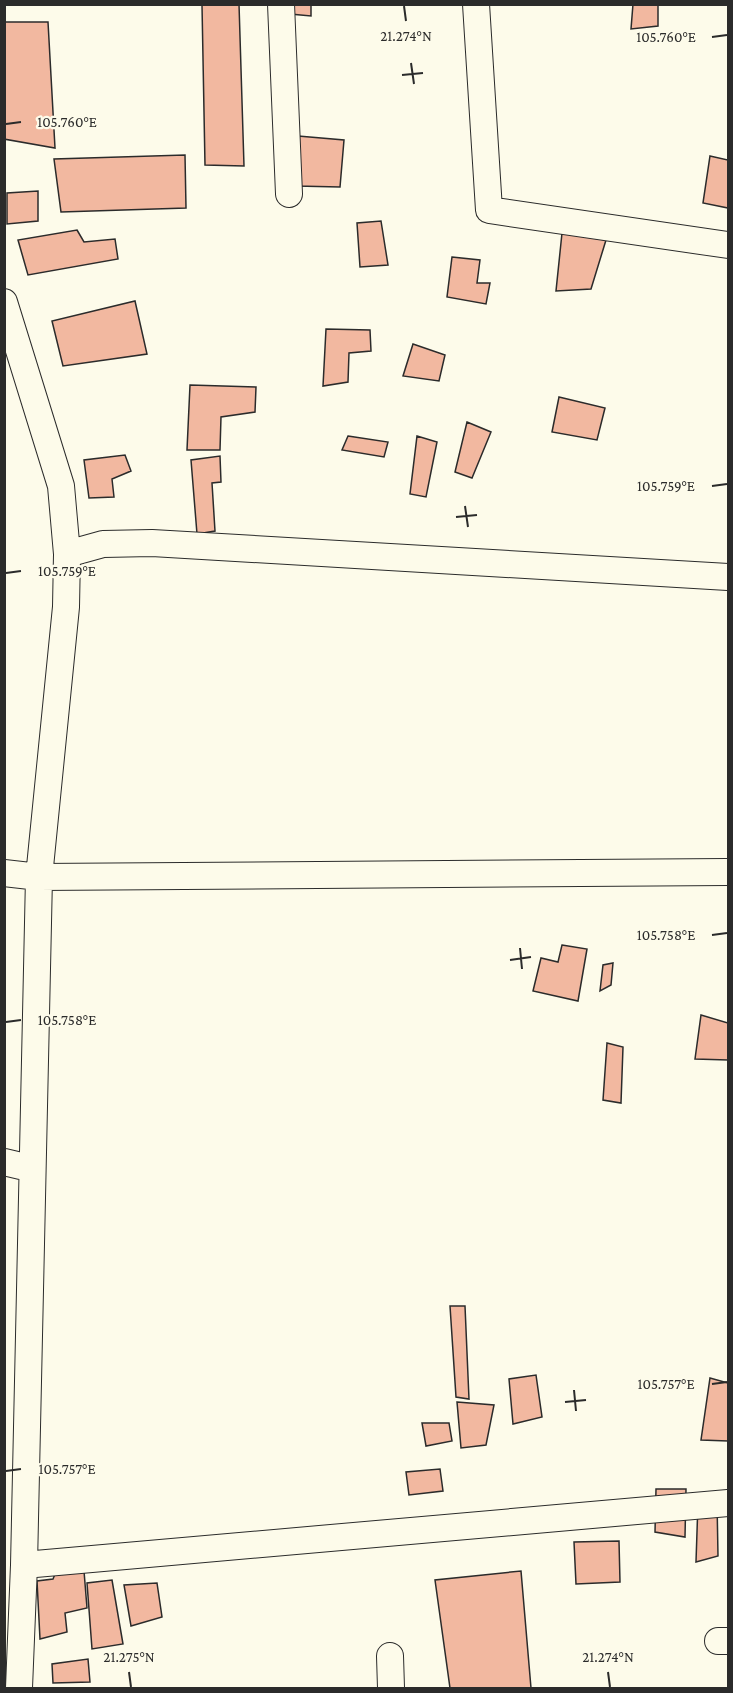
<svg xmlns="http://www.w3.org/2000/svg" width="733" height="1693" viewBox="0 0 733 1693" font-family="'Crimson Pro',serif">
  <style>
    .building { fill: #f2b8a0; stroke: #2b2b2b; stroke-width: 1.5 }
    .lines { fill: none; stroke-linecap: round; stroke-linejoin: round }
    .minor-casing { stroke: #2b2b2b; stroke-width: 28 }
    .minor { stroke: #fdfbea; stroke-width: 26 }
    .ticks { fill: none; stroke: #2b2b2b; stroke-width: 2 }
    .ticks-label { font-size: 15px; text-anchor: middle; fill: #2b2b2b; stroke: #fdfbea; stroke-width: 4.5; stroke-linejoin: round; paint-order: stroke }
  </style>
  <rect width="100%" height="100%" fill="#fdfbea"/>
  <path class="building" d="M239 4 244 166 205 165 202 5Z
    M290 4H311V16L290 14Z
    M633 4H658V26L631 29Z
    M4 22H48L55 148 4 139Z
    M298 136 344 140 340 187 296 186Z
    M185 155 186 208 61 212 54 159Z
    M710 156 728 160V208L703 203Z
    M38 191V221L7 224V193Z
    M381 221 388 265 360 267 357 223Z
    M77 230 84 242 115 239 118 259 28 275 18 240Z
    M562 233 606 240 591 289 556 291Z
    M452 257 480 260 477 283H490L486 304 447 297Z
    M135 301 147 354 63 366 52 321Z
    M326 329 370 330 371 351 349 353 348 382 323 386Z
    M413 344 445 355 439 381 403 376Z
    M190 385 256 387 255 412 221 417 220 450H187Z
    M559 397 605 408 597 440 552 432Z
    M467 422 491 432 472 478 455 472Z
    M348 436 388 442 384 457 342 450Z
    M417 436 437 442 426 497 410 494Z
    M125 455 131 471 112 479 114 497 89 498 84 460Z
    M220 456 221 482 212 483 215 531 197 534 191 460Z
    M562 945 587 949 578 1001 533 991 541 958 558 962Z
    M613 963 611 985 600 991 603 965Z
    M701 1015 728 1023V1060L695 1059Z
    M607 1043 623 1047 621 1103 603 1100Z
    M450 1306H465L469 1399 456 1397Z
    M536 1375 542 1417 513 1424 509 1379Z
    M710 1378 728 1383V1441L701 1440Z
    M457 1402 494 1405 486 1445 461 1448Z
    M422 1423H449L452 1441 426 1446Z
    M440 1469 443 1491 409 1495 406 1472Z
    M656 1489H686L685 1537 655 1532Z
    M717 1501 718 1556 696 1562 698 1502Z
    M619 1541 620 1582 576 1584 574 1542Z
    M57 1569 84 1571 87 1608 65 1613 67 1632 40 1639 37 1581 53 1579Z
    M521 1571 531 1688H450L435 1580Z
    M112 1580 123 1644 92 1649 87 1583Z
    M157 1583 162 1617 131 1626 124 1585Z
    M88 1659 90 1682 53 1683 52 1664Z"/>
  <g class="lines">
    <defs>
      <path id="minor" d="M281 4 289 194
        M476 4 489 210 728 245
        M4 302 61 486 67 554 66 607 39 877 24 1565 19 1688
        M67 554 103 544 152 543 728 577
        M4 873 39 877 728 872
        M4 1162 21 1166
        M24 1565 728 1503
        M718 1641H728
        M390 1656 391 1688"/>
    </defs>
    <use href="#minor" class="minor-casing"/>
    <use href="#minor" class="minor"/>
  </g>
  <path class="ticks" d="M404 6 406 21M712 37 727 35M411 63 414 84M402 75 423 73M6 124 21 122M712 486 727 484M465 506 468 527M456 517 477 515M6 573 21 571M712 935 727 933M520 948 522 969M510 960 531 957M6 1022 21 1020M712 1384 727 1382M574 1390 576 1411M565 1402 586 1400M6 1471 21 1469M129 1672 131 1687M608 1672 610 1687"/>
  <g class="ticks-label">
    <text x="406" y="41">21.274°N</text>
    <text x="666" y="42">105.760°E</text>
    <text x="67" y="127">105.760°E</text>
    <text x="666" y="491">105.759°E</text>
    <text x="67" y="576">105.759°E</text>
    <text x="666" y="940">105.758°E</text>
    <text x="67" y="1025">105.758°E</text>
    <text x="666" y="1389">105.757°E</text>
    <text x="67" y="1474">105.757°E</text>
    <text x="129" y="1662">21.275°N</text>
    <text x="608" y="1662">21.274°N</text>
  </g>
  <rect width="733" height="1693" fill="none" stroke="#2b2b2b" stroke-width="12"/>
</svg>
